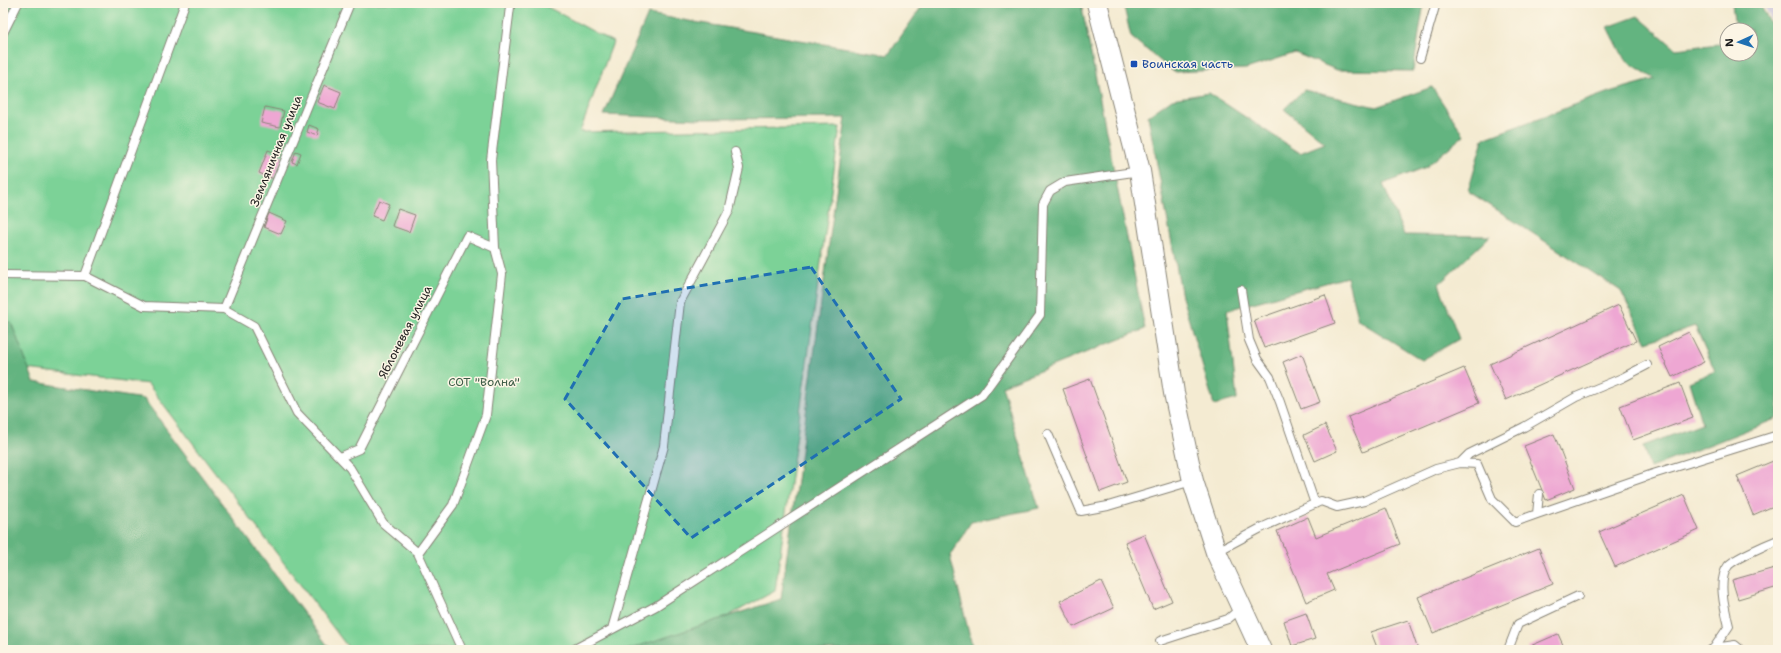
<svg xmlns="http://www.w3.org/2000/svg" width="1781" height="653" viewBox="0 0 1781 653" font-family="'Shantell Sans',sans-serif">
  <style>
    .industrial { fill: #c5c0db }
    .green { fill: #7bd297; stroke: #4c775a }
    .forest { fill: #64b480; stroke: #40684e }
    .building { fill: #eea7d3 }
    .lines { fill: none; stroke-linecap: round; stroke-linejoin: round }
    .service-casing { stroke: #888477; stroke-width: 10 }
    .tertiary-casing { stroke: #888477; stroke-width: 22 }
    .service { stroke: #fff; stroke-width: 8 }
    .tertiary { stroke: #fff; stroke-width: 20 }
    .marked { fill: #1f6fb2; fill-opacity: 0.2; stroke: #1f6fb2; stroke-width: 3; stroke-dasharray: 8 5; stroke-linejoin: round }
    .transit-dot { fill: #1a4fb4; stroke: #fcf5e5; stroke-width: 1.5 }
    .labels { text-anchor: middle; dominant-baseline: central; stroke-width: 3; stroke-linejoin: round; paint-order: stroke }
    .transit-label { font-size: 12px; fill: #164399; stroke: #fcf5e5; text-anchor: start }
    .street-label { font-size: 12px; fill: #1c1c1c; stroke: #fcf5e5 }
    .park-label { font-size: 12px; fill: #3d5c47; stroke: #fcf5e5 }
  </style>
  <rect width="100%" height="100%" fill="#fcf5e5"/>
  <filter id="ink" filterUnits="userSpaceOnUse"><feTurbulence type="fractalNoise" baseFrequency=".025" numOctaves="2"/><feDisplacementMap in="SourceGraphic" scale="8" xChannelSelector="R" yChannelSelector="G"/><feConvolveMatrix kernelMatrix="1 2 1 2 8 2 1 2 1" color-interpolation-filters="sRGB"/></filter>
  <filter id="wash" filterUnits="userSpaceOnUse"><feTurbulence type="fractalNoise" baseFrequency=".012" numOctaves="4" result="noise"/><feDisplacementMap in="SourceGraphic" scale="16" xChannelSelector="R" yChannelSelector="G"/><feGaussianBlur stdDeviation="0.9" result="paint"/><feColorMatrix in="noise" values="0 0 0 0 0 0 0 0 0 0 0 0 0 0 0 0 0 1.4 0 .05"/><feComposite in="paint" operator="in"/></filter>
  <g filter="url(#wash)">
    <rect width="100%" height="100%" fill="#f4ebd2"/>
    <path class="industrial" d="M1763 3H1778V35Z"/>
    <path class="green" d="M3 3H540L613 42 580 132 840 127 775 591 664 650H350L148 384 3 366Z"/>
    <path class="forest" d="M924 3H1081L1145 329 1002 386 1039 508 971 522 950 555 973 650H627L781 599 846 118 701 119 604 115 648 14 888 55Z
      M1123 3H1424L1413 71 1337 70 1295 53 1246 69 1174 72 1131 37Z
      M1732 3H1759L1778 37V418L1650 468 1643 446 1702 424 1689 382 1715 371 1695 326 1646 342 1621 291 1468 191 1483 139 1609 92 1655 79 1625 60 1608 27 1638 16 1676 49 1727 43V54H1751V30H1735Z
      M1432 87 1464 135 1426 167 1383 184 1404 235 1490 236 1439 284 1459 339 1422 360 1358 320 1347 277 1227 310 1237 399 1214 405 1182 297 1148 116 1172 99 1209 93 1300 153 1325 143 1284 109 1304 90 1376 107Z
      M11 322 34 382 144 399 331 650H3V323Z"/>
    <g id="blocks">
      <path class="building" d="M324 85 341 92 335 109 317 102Z
        M265 107 284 111 280 127 261 123Z
        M309 125 319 129 317 136 307 132Z
        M268 150 284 156 274 179 259 173Z
        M296 151 301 153 297 164 292 162Z
        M379 200 389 204 382 220 372 216Z
        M398 209 415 215 409 232 392 226Z
        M269 213 287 221 281 234 264 227Z
        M1325 295 1335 323 1264 348 1254 320Z
        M1619 305 1636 341 1506 400 1490 364Z
        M1689 332 1704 362 1672 377 1658 347Z
        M1302 354 1320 402 1301 409 1283 362Z
        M1464 368 1479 403 1363 452 1348 417Z
        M1090 379 1127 482 1100 492 1063 389Z
        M1680 383 1693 418 1633 440 1620 406Z
        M1325 425 1337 451 1315 461 1304 435Z
        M1554 434 1575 488 1546 500 1524 446Z
        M1778 459V504L1753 515 1737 476Z
        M1684 495 1699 530 1615 567 1599 532Z
        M1386 508 1400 544 1327 574 1334 590 1306 602 1277 531 1308 517 1316 537Z
        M1144 534 1172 601 1153 609 1125 542Z
        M1539 548 1553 584 1433 633 1418 597Z
        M1778 567V587L1738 599 1732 580Z
        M1101 581 1114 608 1073 627 1060 601Z
        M1306 613 1315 639 1292 646 1284 621Z
        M1408 620 1418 650H1378L1371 632Z
        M1558 634 1564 647 1557 650H1530L1528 647Z"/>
    </g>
  </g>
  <g filter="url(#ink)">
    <use href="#blocks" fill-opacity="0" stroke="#888477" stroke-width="1"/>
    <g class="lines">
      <defs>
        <path id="service" d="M3 33 18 3
          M1420 58 1436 3
          M3 275 85 276 144 306 224 309 254 326 297 413 350 468 383 523 418 553 462 650
          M85 276 185 3
          M1241 290 1249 340 1257 359 1270 377 1280 402 1315 504
          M224 309 350 3
          M1048 434 1081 511 1108 506 1192 481
          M340 457 359 449 467 236 495 248
          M1460 463 1469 454 1524 427 1576 397 1622 378 1647 365
          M1537 514 1653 474 1778 435
          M1216 552 1261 528 1321 501 1337 507 1364 501 1436 469 1460 463 1477 464 1492 499 1515 522 1537 514 1539 494
          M418 553 453 505 486 415 502 274 495 248 491 160 510 7
          M612 629 664 446 680 302 729 211 739 168 735 152
          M1160 641 1228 619 1241 608
          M1714 648 1735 645 1741 650
          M573 650 656 606 982 395 1040 315 1043 204 1050 191 1065 182 1140 171
          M1508 650 1518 624 1578 596
          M1711 650 1714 648 1729 626C1725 610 1717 580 1728 566 1733 559 1768 544 1778 540"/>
        <path id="tertiary" d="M1097 3 1140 171 1174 393 1193 481 1216 552 1261 650"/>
      </defs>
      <use href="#service" class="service-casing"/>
      <use href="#tertiary" class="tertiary-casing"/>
      <use href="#service" class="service"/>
      <use href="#tertiary" class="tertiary"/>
    </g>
  </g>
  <path class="marked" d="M811 267 901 399 691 538 565 399 622 299Z"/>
  <rect class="transit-dot" x="1130" y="60" width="8" height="8" rx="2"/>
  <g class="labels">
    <g class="transit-label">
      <text x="1142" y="64">Воинская часть</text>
    </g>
    <g class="street-label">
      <text transform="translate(276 151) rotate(-68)">Земляничная улица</text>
      <text transform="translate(405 332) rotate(-63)">Яблоневая улица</text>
    </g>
    <g class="park-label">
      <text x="484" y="382">СОТ "Волна"</text>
    </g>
  </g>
  <rect width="1781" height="653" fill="none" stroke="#fcf5e5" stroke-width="16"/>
  <g transform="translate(1739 42) rotate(267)"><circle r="19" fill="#fcf5e5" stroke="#a29e95"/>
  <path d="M0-3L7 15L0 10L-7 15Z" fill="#1f6fb2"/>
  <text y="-6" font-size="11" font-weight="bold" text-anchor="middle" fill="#1c1c1c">N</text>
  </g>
</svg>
